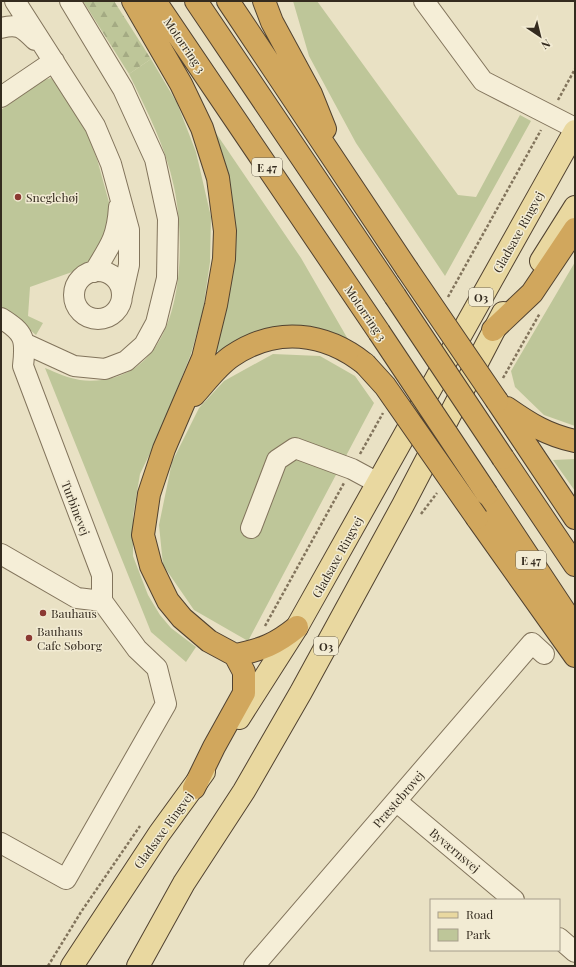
<svg xmlns="http://www.w3.org/2000/svg" width="576" height="967" viewBox="0 0 576 967" font-family="'Playfair Display',serif">
  <style>
    .green { fill: #bec699 }
    .forest { fill: url(#forest-firs) }
    .lines { fill: none; stroke-linecap: round; stroke-linejoin: round }
    .minor-casing { stroke: #82745c; stroke-width: 22 }
    .major-casing { stroke: #514230; stroke-width: 24 }
    .highway-casing { stroke: #514230; stroke-width: 24 }
    .path { stroke: #82745c; stroke-width: 2.5; stroke-dasharray: 3 2; stroke-linecap: butt }
    .minor { stroke: #f5eed7; stroke-width: 20 }
    .major { stroke: #e9d8a0; stroke-width: 22 }
    .highway { stroke: #d1a75d; stroke-width: 22 }
    .highway-bridge-casing { stroke: #514230; stroke-width: 24; stroke-linecap: butt }
    .highway-bridge { stroke: #d1a75d; stroke-width: 22 }
    .poi-dot { fill: #8b3932; stroke: #f2ebd3; stroke-width: 1.5 }
    .labels { text-anchor: middle; dominant-baseline: central; stroke-width: 3; stroke-linejoin: round; paint-order: stroke }
    .shield { fill: #f2ebd3; stroke: #6d6555; stroke-width: 1 }
    .shield-label { font-size: 11px; font-weight: bold; fill: #342b1f }
    .street-label { font-size: 12px; fill: #342b1f; stroke: #f2ebd3 }
    .poi-label { font-size: 12px; fill: #342b1f; stroke: #f2ebd3; text-anchor: start }
  </style>
  <defs>
    <pattern id="forest-firs" width="22" height="20" patternUnits="userSpaceOnUse"><rect width="22" height="20" fill="#bec699"/><path d="M5 1l3.5 6h-7zM16 11l3.5 6h-7z" fill="#a4aa83"/></pattern>
  </defs>
  <rect width="100%" height="100%" fill="#e9e1c4"/>
  <path class="green" d="M293 1H317L458 195 476 197 520 115 531 121 445 276 356 143 309 56Z
    M151 59 177 103 196 152 211 217 210 262 203 310 191 354 157 439 140 474 133 516V556L148 595 160 615 171 628 196 647 186 662 151 632 45 368C57 373 68 378 80 380 92 382 105 380 116 377 185 356 186 244 174 187 166 147 147 111 129 74Z
    M51 78 55 82 87 133 97 159 110 206 109 229 90 260 72 272 30 287 28 316 43 323 36 335 1 306V110L44 80Z
    M205 117 301 258 349 341 312 327 266 328 214 353 227 281 234 215Z
    M575 262V426L544 415 515 387 511 371Z
    M273 354 320 356 355 376 374 403 248 641 194 610 163 565 159 525 172 462 199 408 224 381Z
    M575 459V491L553 460Z"/>
  <path class="forest" d="M83 1H114L151 59 129 74Z"/>
  <g class="lines">
    <defs>
      <path id="minor" d="M15 1 95 126 111 164 129 230V265L122 296
        M424 1 483 81 575 128
        M1 28C18 23 23 28 35 40
        M1 97 54 61
        M74 295a24 24 0 1 1 48 0a24 24 0 1 1-48 0Z
        M94 272C110 246 117 238 119 207
        M1 318C25 333 26 339 23 366L102 575V601L77 598 1 554
        M26 344 74 366 105 369 126 361 144 345 156 323 167 278 168 219 155 159 123 89 70 1
        M251 528 277 460 295 448 352 469 378 483
        M396 801 514 900
        M1 843 66 879 166 704 157 668 137 649 102 601
        M559 938 575 952
        M254 966 532 643 544 654"/>
      <path id="major" d="M541 261 575 207
        M239 718 297 627 575 131
        M72 966 159 834 204 772
        M138 966 184 883 244 791 301 692 403 505 503 313"/>
      <path id="highway" d="M133 1 181 84 202 128 218 178 225 231 224 259 216 305 203 358 164 449 149 494 143 535 151 566 168 601 182 618 209 641 235 655 244 672V693L214 747 194 788
        M155 1 379 332
        M196 1 395 296
        M228 1 407 269
        M264 1 272 22 311 94 325 129
        M493 330 532 293 575 229
        M194 395C206 382 217 366 232 356 276 326 325 332 365 364
        M497 401 575 518
        M507 408C530 424 547 435 575 441
        M503 458 575 565
        M487 494 575 627
        M477 518 575 656
        M235 655C262 650 276 644 297 627"/>
    </defs>
    <use href="#minor" class="minor-casing"/>
    <use href="#major" class="major-casing"/>
    <use href="#highway" class="highway-casing"/>
    <path class="path" d="M558 100 575 69
      M448 297 541 130
      M503 378 540 313
      M360 454 383 413
      M421 514 437 493
      M265 626 344 483
      M48 966 81 912 140 826"/>
    <use href="#minor" class="minor"/>
    <use href="#major" class="major"/>
    <use href="#highway" class="highway"/>
    <defs>
      <path id="highway-bridge" d="M407 269 497 401
        M395 296 503 458
        M379 332 487 494
        M365 364 385 386 477 518"/>
    </defs>
    <use href="#highway-bridge" class="highway-bridge-casing"/>
    <use href="#highway-bridge" class="highway-bridge"/>
  </g>
  <g class="poi-dot">
    <circle cx="18" cy="197" r="4"/>
    <circle cx="43" cy="613" r="4"/>
    <circle cx="29" cy="638" r="4"/>
  </g>
  <g class="labels">
    <g class="shield">
      <rect x="252" y="158" width="30" height="18" rx="3"/>
      <rect x="469" y="288" width="24" height="18" rx="3"/>
      <rect x="516" y="551" width="30" height="18" rx="3"/>
      <rect x="314" y="637" width="24" height="18" rx="3"/>
    </g>
    <g class="shield-label">
      <text x="267" y="167">E 47</text>
      <text x="481" y="297">O3</text>
      <text x="531" y="560">E 47</text>
      <text x="326" y="646">O3</text>
    </g>
    <g class="street-label">
      <text transform="translate(185 45) rotate(56)">Motorring 3</text>
      <text transform="translate(518 232) rotate(-61)">Gladsaxe Ringvej</text>
      <text transform="translate(366 313) rotate(56)">Motorring 3</text>
      <text transform="translate(76 508) rotate(69)">Turbinevej</text>
      <text transform="translate(337 557) rotate(-61)">Gladsaxe Ringvej</text>
      <text transform="translate(398 799) rotate(-49)">Præstebrovej</text>
      <text transform="translate(163 830) rotate(-54)">Gladsaxe Ringvej</text>
      <text transform="translate(455 850) rotate(40)">Byværnsvej</text>
    </g>
    <g class="poi-label">
      <text x="26" y="197">Sneglehøj</text>
      <text x="51" y="613">Bauhaus</text>
      <text x="37" y="631">Bauhaus<tspan x="37" dy="14">Cafe Søborg</tspan></text>
    </g>
  </g>
  <rect width="576" height="967" fill="none" stroke="#342b1f" stroke-width="4"/>
  <rect x="430" y="899" width="130" height="52" fill="#f2ebd3" stroke="#a69e8b"/>
  <rect x="438" y="912" width="20" height="6" fill="#e9d8a0" stroke="#a69e8b"/>
  <text x="466" y="919" font-size="12" fill="#342b1f">Road</text>
  <rect x="438" y="929" width="20" height="12" fill="#bec699" stroke="#a69e8b"/>
  <text x="466" y="939" font-size="12" fill="#342b1f">Park</text>
  <g transform="translate(540 36) rotate(145)" stroke="#f2ebd3" stroke-width="3" paint-order="stroke">
  <path d="M0-3L7 15L0 10L-7 15Z" fill="#342b1f"/>
  <text y="-6" font-size="11" font-weight="bold" text-anchor="middle" fill="#342b1f">N</text>
  </g>
</svg>
